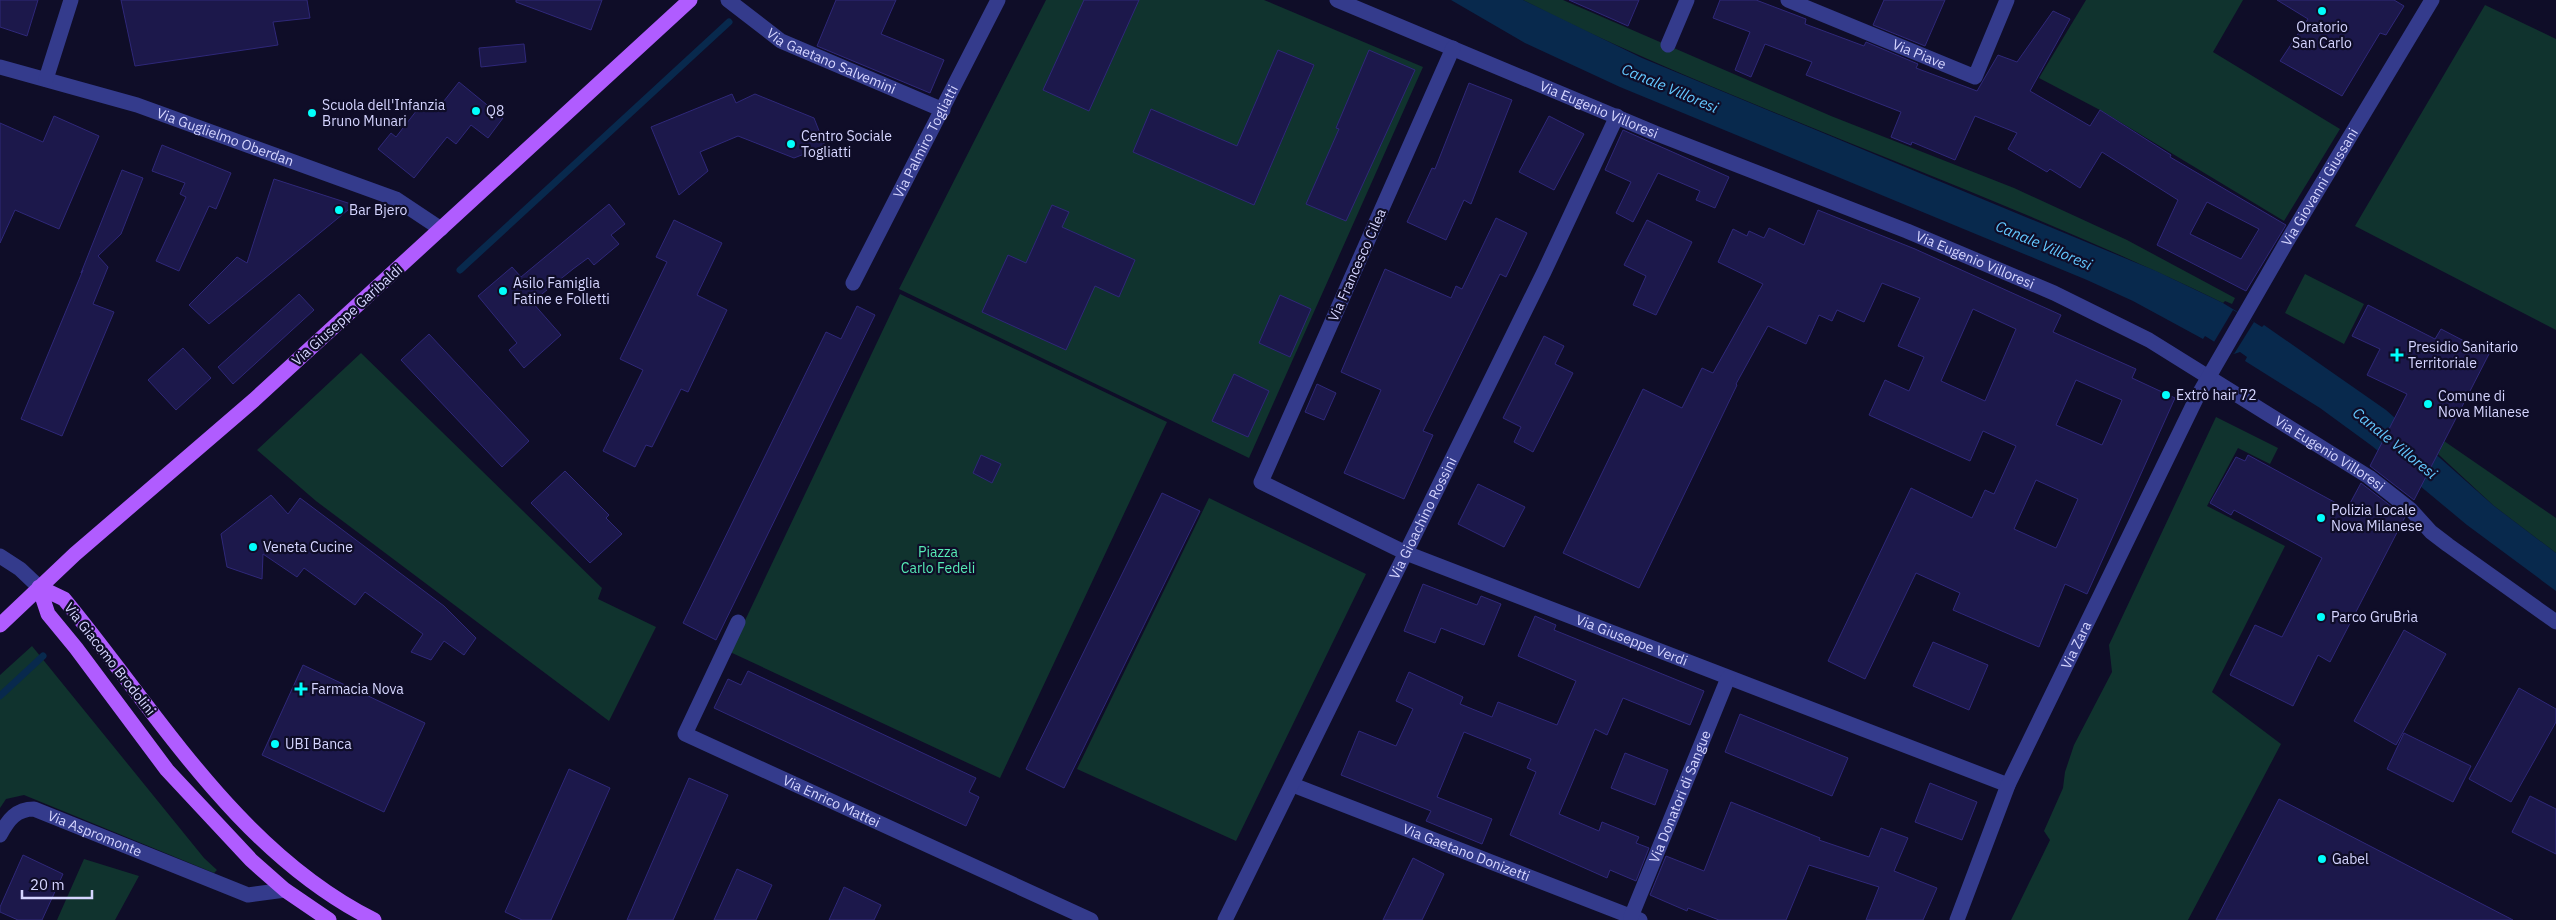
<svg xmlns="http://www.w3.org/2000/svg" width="2556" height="920" viewBox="0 0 2556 920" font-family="'IBM Plex Sans',sans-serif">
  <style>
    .green { fill: #10332e }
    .water { fill: #08294d }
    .pier { fill: #0f0d28 }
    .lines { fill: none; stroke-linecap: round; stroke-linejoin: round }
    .stream { stroke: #08294d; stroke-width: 7 }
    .building { fill: #1c184b; stroke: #2f2879; fill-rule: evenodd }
    .minor { stroke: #343b8c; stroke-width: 15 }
    .major { stroke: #b05cff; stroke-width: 15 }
    .poi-dot { fill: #01fffc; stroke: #0f0d28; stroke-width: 2 }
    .labels { text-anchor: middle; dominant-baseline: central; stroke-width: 4.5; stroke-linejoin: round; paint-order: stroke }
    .poi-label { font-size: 14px; fill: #d5d5ff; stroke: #0f0d28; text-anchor: start }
    .street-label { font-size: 14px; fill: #d5d5ff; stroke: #0f0d28 }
    .park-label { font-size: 14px; fill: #56eab5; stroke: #0f0d28 }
    .water-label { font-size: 15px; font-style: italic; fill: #63c8ff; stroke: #0f0d28 }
  </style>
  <rect width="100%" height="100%" fill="#0f0d28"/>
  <path class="green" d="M1046 0H1264L1423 67 1249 458 899 289Z
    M1523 0H1563L1831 116 2014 188 2127 240 2235 298 2232 304 2225 301 2223 303C2076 231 1922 173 1771 111 1687 76 1603 42 1523 0Z
    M2086 0H2243L2213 52 2340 129 2284 221 2100 110 2039 78Z
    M2485 5 2556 39V330L2355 226Z
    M2305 274 2364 304 2344 344 2285 313Z
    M900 294 1167 422 1000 778 730 652Z
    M361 353 602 588 598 599 656 627 609 721 316 501 257 450Z
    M2216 417 2278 448 2270 464 2238 448 2207 506 2285 546 2212 692 2281 744 2188 920H2011L2050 840 2044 831 2063 788 2065 772 2074 745 2112 672 2109 645Z
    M2444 441 2556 518V553L2494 506 2438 454Z
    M1209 498 1366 574 1236 841 1077 769Z
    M32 646 204 858 217 870 214 873 24 795 6 799 0 808V675Z
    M84 859 139 876 115 920H57Z"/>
  <path class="water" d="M1451 0H1523L1642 58 2156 271 2223 303 2262 327 2264 325 2386 410 2494 506 2556 553V591L2467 525 2372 446 2320 408 2245 361 2247 357 2240 352 2234 354 2205 336 2203 339 2133 301 2087 280 1620 87 1525 43Z"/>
  <path class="pier" d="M2233 310 2254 322 2234 354 2214 342Z"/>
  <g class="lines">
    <path class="stream" d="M460 270 729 22
      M0 696 43 656"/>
  </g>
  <path class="building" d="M0 0H38L27 36 0 27Z
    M121 0H307L310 18 273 22 278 45 135 66Z
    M516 0H602L591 30 516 2Z
    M836 0H896L881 34 944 60 930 93 817 46Z
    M1084 0H1139L1089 111 1043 90Z
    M1569 0H1639L1628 26Z
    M1720 0H1756L1806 19 1805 24 1864 46 1866 42 1918 64 1916 68 1977 91 1998 55 2017 62 2053 11 2070 19 2030 91 2090 126 2100 110 2171 155 2170 157 2286 225 2246 291 2157 245 2178 200 2102 152 2080 188 2050 169 2047 172 2008 149 2017 133 1975 116 1955 160 1912 142 1911 145 1891 137 1901 112 1806 75 1812 62 1765 44 1751 77 1735 70 1750 32 1713 18ZM2207 202 2259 229 2241 259 2190 234Z
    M1884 0H1945L1925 46 1873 25Z
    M2277 0H2394L2404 6 2386 35 2380 33 2342 96 2280 61 2308 19Z
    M524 44 526 62 481 67 479 48Z
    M1278 50 1314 65 1254 205 1133 152 1151 109 1237 146Z
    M1369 50 1415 70 1346 221 1306 204 1339 129 1336 128Z
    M459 82 503 118 488 138 471 125 456 144 447 137 414 178 378 149 391 133 396 137 424 101 436 111Z
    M1469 83 1512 100 1471 204 1464 200 1446 240 1407 222 1432 168 1435 169Z
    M732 94 736 103 755 94 814 118 825 146 794 158 738 136 700 152 708 171 679 195 651 127Z
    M54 116 99 136 59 229 15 210 0 243V123L43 142Z
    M1549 116 1584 134 1554 190 1519 172Z
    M1623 130 1729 177 1715 208 1696 200 1700 191 1658 173 1633 222 1616 213 1631 182 1605 170Z
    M162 145 231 173 216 209 209 206 179 271 156 261 186 197 180 194 185 183 152 171Z
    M122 170 143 178 121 234 98 256 108 267 93 304 114 312 62 436 21 419 83 270 81 273Z
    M274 179 354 205 209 324 189 305 237 257 247 263Z
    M609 204 625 224 611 235 619 244 594 265 588 258 573 269 532 302 561 335 524 368 509 350 517 343 478 296 512 267 521 277Z
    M1052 205 1069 212 1062 227 1135 260 1119 297 1095 286 1066 350 982 312 1008 255 1026 263Z
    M1818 210 1915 249 2061 315 2053 332 2136 369 2132 378 2175 398 2087 594 2065 584 2039 647 1953 610 1960 593 1916 573 1865 679 1828 661 1911 488 1972 518 1985 490 1994 494 2016 446 1983 431 1970 461 1869 415 1885 380 1909 391 1924 357 1898 346 1920 298 1882 283 1864 322 1837 310 1832 321 1819 315 1806 344 1768 326 1736 384 1737 385 1639 588 1563 553 1643 389 1682 408 1702 368 1713 373 1763 284 1718 262 1733 229 1747 236 1749 231 1764 238 1769 228 1804 245ZM1973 309 2016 329 1985 401 1941 381ZM2076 380 2122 400 2102 445 2056 425ZM2036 480 2078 499 2056 548 2014 529Z
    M1496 218 1527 233 1506 277 1500 274 1423 431 1433 435 1404 499 1344 473 1381 390 1341 372 1385 269 1451 298 1456 286 1462 289Z
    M674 220 722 243 697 295 727 310 688 392 681 389 652 447 646 445 635 467 603 451 643 370 620 359 667 262 656 257Z
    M1647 220 1692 242 1656 315 1633 305 1646 276 1624 265Z
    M299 294 314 310 233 384 218 367Z
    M1280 295 1311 309 1290 357 1259 343Z
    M2368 305 2435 339 2441 329 2489 354 2414 500 2370 466 2407 394 2367 375 2380 349 2352 336Z
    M857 306 875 315 716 640 683 623 826 332 841 339Z
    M429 334 529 441 502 467 401 360Z
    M1544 336 1564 346 1555 364 1573 373 1533 452 1514 442 1521 427 1503 418Z
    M183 348 211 378 176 410 148 380Z
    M1234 374 1269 391 1248 437 1212 421Z
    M1317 384 1336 393 1324 420 1305 412Z
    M981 455 1001 464 992 483 973 473Z
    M2248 455 2347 509 2361 483 2405 517 2330 662 2318 655 2293 706 2230 675 2255 625 2282 637 2322 558 2234 510 2231 515 2210 503 2236 457 2245 461Z
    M565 471 609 515 606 518 622 534 590 563 531 503Z
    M1478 484 1525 507 1504 547 1458 524Z
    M1162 493 1200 511 1064 788 1026 769Z
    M271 495 288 514 300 498 444 606 476 638 464 655 444 641 431 660 411 652 423 634 365 592 355 605 304 568 297 577 263 554 262 579 227 567 221 534Z
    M1423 584 1477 605 1481 596 1501 604 1484 645 1441 628 1435 643 1404 631Z
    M1535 616 1556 625 1554 630 1564 634 1704 691 1690 725 1623 698 1607 735 1595 729 1559 814 1599 831 1602 822 1639 837 1636 843 1649 848 1636 881 1610 870 1607 878 1510 835 1536 772 1527 768 1531 759 1464 732 1437 797 1492 819 1482 844 1426 821 1431 811 1341 775 1359 731 1396 746 1413 709 1396 701 1409 672 1463 697 1460 704 1492 717 1498 702 1557 725 1576 681 1518 656Z
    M2404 630 2446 654 2396 745 2354 721Z
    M1933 642 1988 665 1969 710 1913 686Z
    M303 665 425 723 384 812 262 755Z
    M748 671 976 778 969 792 979 797 966 826 714 708 728 679 741 685Z
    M2519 688 2556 709V722L2511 802 2469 779Z
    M1740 714 1848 758 1832 796 1725 752Z
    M2404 733 2471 766 2453 802 2387 769Z
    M1625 753 1668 770 1655 805 1611 788Z
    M569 769 610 788 551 920H522L505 912Z
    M689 778 728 795 673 920H627Z
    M1930 783 1977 802 1962 840 1915 822Z
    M2530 796 2556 809V854L2512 832Z
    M2279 799 2513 920H2216Z
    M1731 802 1820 838 1819 840 1869 857 1881 828 1908 838 1894 871 1937 888 1923 920H1866L1879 887 1809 865 1786 920H1719L1688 908 1687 911 1650 895 1666 856 1704 871Z
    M23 855 63 874 42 920H18L0 912V907Z
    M1413 858 1444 874 1422 920H1383Z
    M737 869 772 885 756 920H714Z
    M844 887 881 905 874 920H829Z"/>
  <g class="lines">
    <g class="minor">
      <path id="s1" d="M728 0 781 41 943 110"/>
      <path id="s2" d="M1337 0 1655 133 1907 231 2054 293 2149 340 2369 477 2411 510 2431 532 2448 545 2556 622"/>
      <path id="s3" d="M1788 0 1975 77 2007 0"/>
      <path d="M1668 45 1687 0"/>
      <path id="s4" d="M1453 48 1261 482 1406 553 2008 785"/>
      <path id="s5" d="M0 67 137 105 396 199 441 229"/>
      <path d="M46 79 71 0"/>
      <path id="s6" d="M853 283 998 0"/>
      <path d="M0 556 20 569 39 587"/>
      <path id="s7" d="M738 622 685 734 1091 920"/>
      <path id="s8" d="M1293 785 1640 920"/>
      <path id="s9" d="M0 835C8 820 16 809 34 809L248 895 285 890"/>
      <path id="s10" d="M1631 917 1728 678"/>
      <path id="s11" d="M1225 920 1544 272 1617 116"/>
      <path id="s12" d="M1957 920 2008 785 2196 399 2286 243 2432 0"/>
    </g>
    <path class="major" d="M39 587 64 599C158 713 238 852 374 920
      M39 587 48 614 76 648 167 770 251 860 285 890 329 920
      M0 625 75 554 254 400 690 0"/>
  </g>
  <g class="poi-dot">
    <circle cx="2322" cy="11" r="5"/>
    <circle cx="476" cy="111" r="5"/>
    <circle cx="312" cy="113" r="5"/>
    <circle cx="791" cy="144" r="5"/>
    <circle cx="339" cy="210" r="5"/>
    <circle cx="503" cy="291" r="5"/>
    <path d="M2394.5 347.5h5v5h5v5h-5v5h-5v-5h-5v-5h5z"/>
    <circle cx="2166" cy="395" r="5"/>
    <circle cx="2428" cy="404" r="5"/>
    <circle cx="2321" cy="518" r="5"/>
    <circle cx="253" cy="547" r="5"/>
    <circle cx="2321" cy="617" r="5"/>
    <path d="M298.5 681.5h5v5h5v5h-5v5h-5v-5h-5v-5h5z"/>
    <circle cx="275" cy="744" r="5"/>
    <circle cx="2322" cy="859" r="5"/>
  </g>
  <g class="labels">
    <g class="poi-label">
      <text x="2322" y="27" text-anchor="middle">Oratorio<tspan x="2322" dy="16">San Carlo</tspan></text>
      <text x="322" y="105">Scuola dell'Infanzia<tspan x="322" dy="16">Bruno Munari</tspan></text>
      <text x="486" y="111">Q8</text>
      <text x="801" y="136">Centro Sociale<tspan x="801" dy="16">Togliatti</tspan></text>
      <text x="349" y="210">Bar Bjero</text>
      <text x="513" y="283">Asilo Famiglia<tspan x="513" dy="16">Fatine e Folletti</tspan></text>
      <text x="2408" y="347">Presidio Sanitario<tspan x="2408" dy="16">Territoriale</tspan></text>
      <text x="2176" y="395">Extrò hair 72</text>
      <text x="2438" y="396">Comune di<tspan x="2438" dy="16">Nova Milanese</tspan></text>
      <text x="2331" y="510">Polizia Locale<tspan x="2331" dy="16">Nova Milanese</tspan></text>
      <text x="263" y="547">Veneta Cucine</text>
      <text x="2331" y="617">Parco GruBrìa</text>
      <text x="311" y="689">Farmacia Nova</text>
      <text x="285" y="744">UBI Banca</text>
      <text x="2332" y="859">Gabel</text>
    </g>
    <g class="street-label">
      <text stroke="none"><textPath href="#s3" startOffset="142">Via Piave</textPath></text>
      <text stroke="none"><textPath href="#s1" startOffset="121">Via Gaetano Salvemini</textPath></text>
      <text stroke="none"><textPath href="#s2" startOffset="284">Via Eugenio Villoresi</textPath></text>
      <text stroke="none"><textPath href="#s5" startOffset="236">Via Guglielmo Oberdan</textPath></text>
      <text stroke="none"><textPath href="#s6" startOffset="159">Via Palmiro Togliatti</textPath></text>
      <text stroke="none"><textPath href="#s12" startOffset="819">Via Giovanni Giussani</textPath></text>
      <text stroke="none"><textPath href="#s2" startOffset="689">Via Eugenio Villoresi</textPath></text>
      <text transform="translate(1357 265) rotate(-66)">Via Francesco Cilea</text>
      <text transform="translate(347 315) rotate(-42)">Via Giuseppe Garibaldi</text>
      <text stroke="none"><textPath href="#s2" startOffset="1094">Via Eugenio Villoresi</textPath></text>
      <text stroke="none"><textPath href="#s11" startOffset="448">Via Gioachino Rossini</textPath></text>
      <text stroke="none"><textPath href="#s4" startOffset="878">Via Giuseppe Verdi</textPath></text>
      <text stroke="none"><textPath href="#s12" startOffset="300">Via Zara</textPath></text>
      <text transform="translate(110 659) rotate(52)">Via Giacomo Brodolini</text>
      <text stroke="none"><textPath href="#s10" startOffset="130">Via Donatori di Sangue</textPath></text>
      <text stroke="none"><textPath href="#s7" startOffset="285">Via Enrico Mattei</textPath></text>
      <text stroke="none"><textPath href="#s9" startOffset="111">Via Aspromonte</textPath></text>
      <text stroke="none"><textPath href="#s8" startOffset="186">Via Gaetano Donizetti</textPath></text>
    </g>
    <g class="park-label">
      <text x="938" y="552">Piazza<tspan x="938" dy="16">Carlo Fedeli</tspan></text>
    </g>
    <g class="water-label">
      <text transform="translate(1670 88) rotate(23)">Canale Villoresi</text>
      <text transform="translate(2044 245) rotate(23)">Canale Villoresi</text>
      <text transform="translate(2395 443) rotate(39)">Canale Villoresi</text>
    </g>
  </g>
  <path d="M22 890v8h70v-8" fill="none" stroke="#d5d5ff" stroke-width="2.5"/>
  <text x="30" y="890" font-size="15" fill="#d5d5ff" stroke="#0f0d28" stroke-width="4" paint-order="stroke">20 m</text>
</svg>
